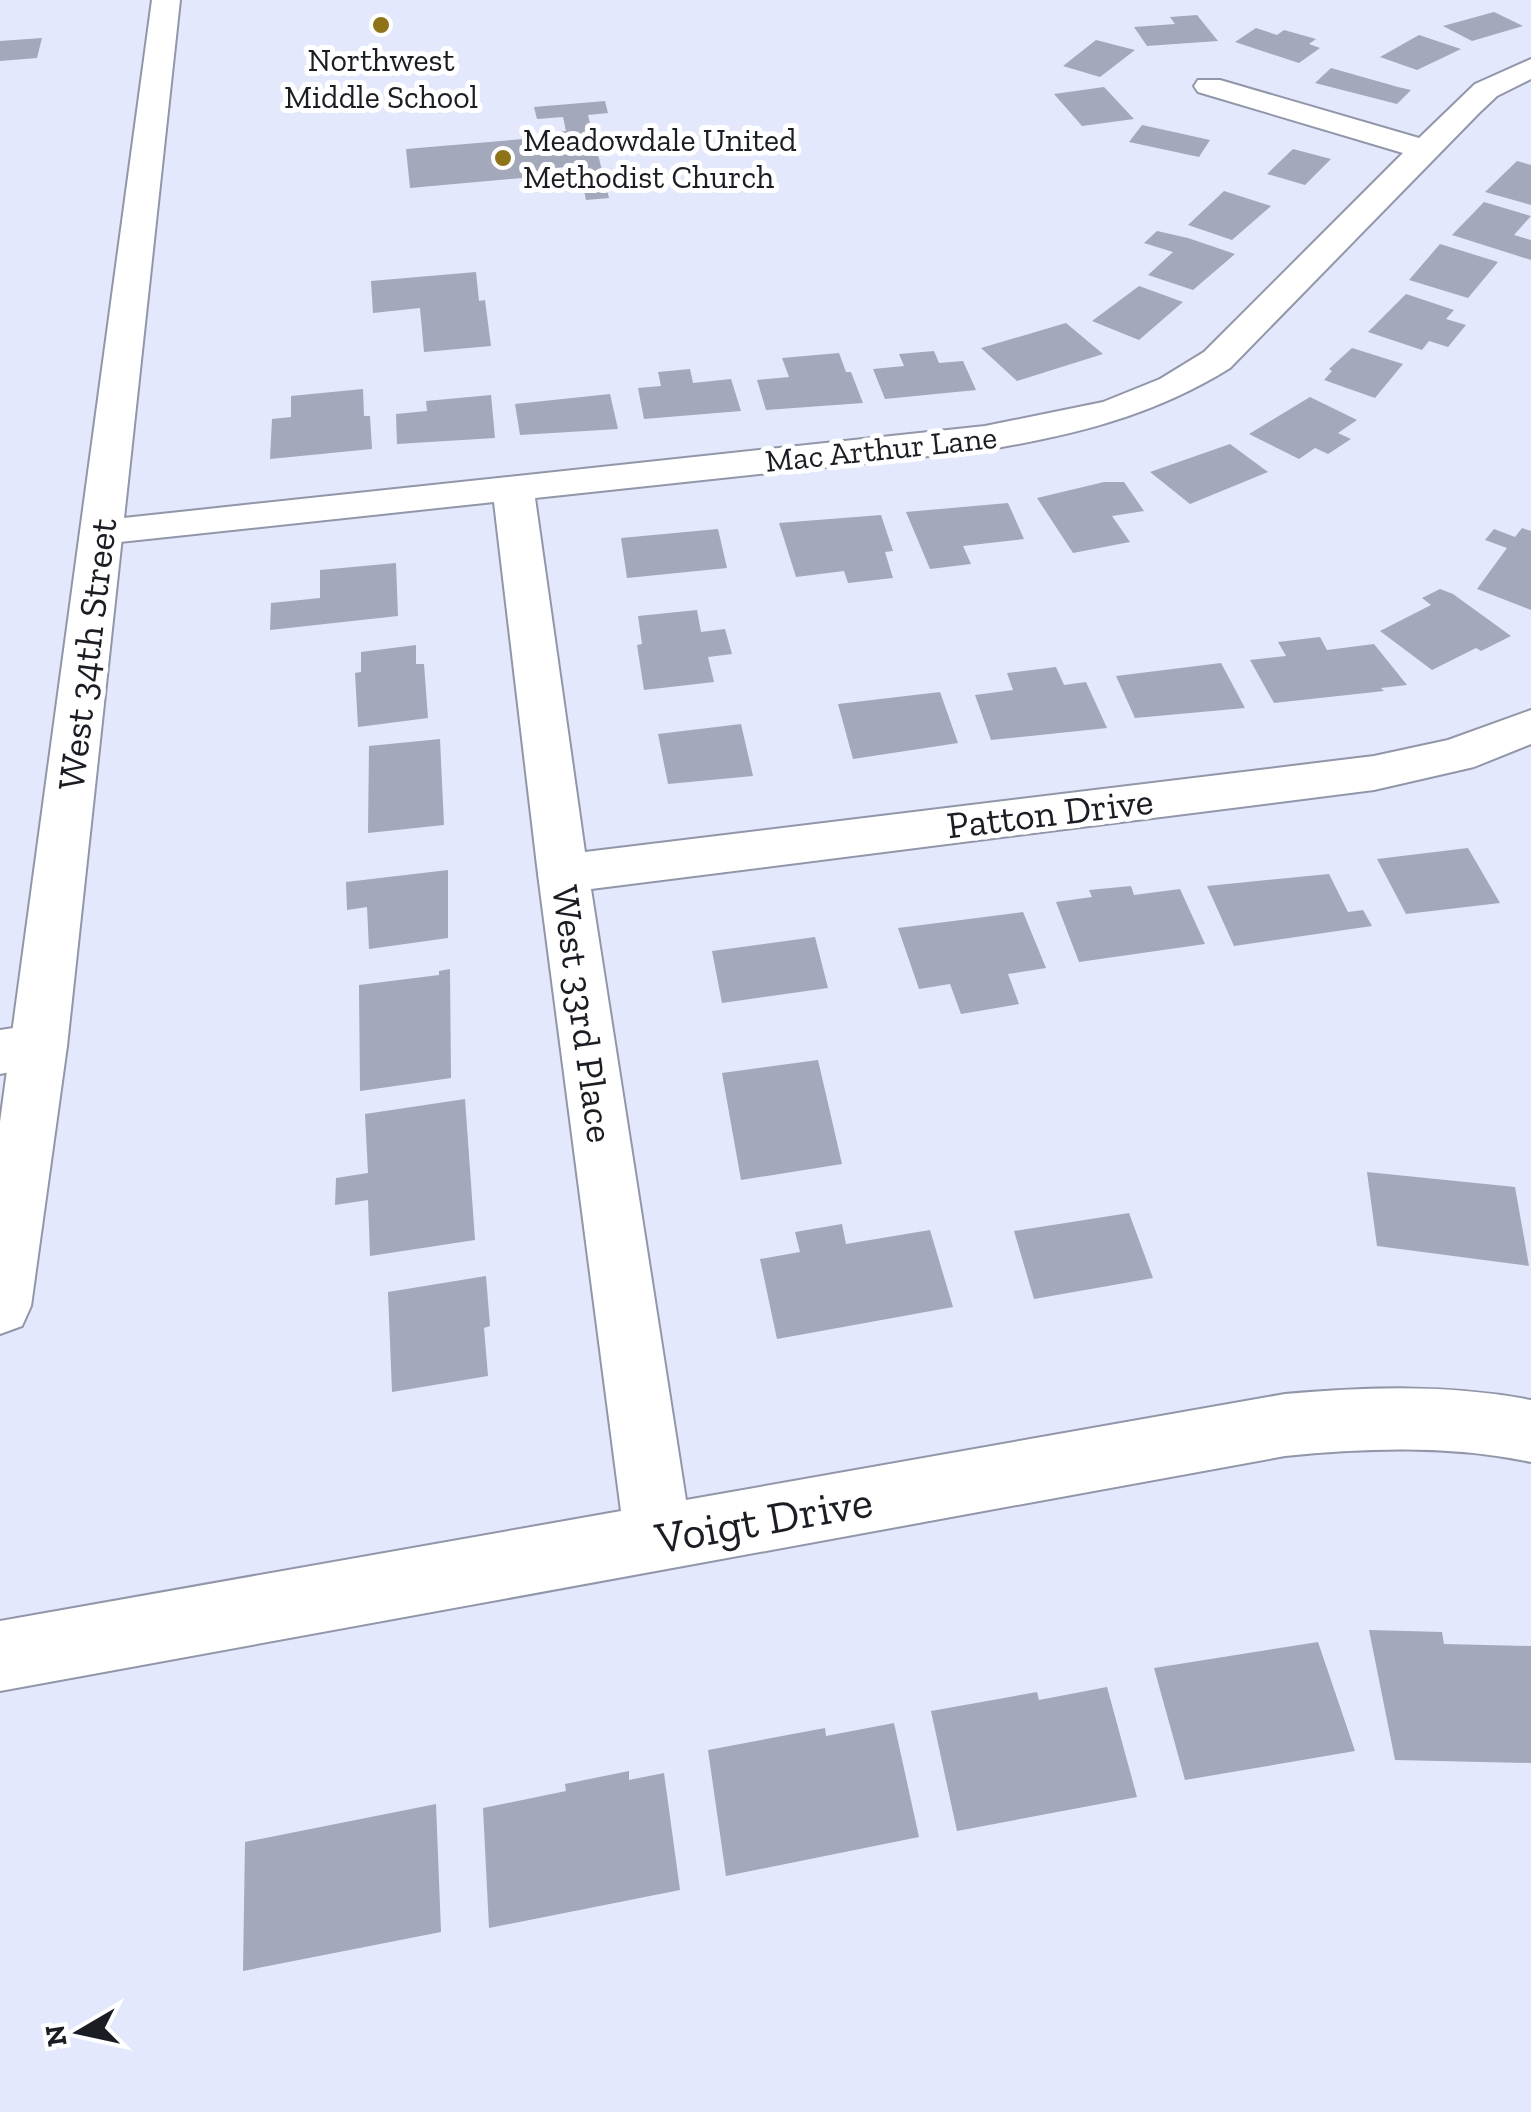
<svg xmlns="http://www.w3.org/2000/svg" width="1531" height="2112" viewBox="0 0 1531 2112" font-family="'Zilla Slab',serif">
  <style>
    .building { fill: #a3a8bb }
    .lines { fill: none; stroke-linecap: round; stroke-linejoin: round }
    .street-casing { stroke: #9196a8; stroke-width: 4 }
    .secondary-casing { stroke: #9196a8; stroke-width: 4 }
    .street { fill: #fff; fill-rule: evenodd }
    .secondary { fill: #fff; fill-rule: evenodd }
    .poi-dot { fill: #8e7318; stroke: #fff; stroke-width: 4 }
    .labels { text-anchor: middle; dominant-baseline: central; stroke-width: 10; stroke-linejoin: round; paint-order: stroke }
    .far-poi-label { font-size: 32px; fill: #1b1d24; stroke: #fff }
    .far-street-label { font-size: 32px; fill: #1b1d24; stroke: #fff }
    .street-label { font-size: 38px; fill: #1b1d24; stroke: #fff }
    .near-street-label { font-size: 45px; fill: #1b1d24; stroke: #fff }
  </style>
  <rect width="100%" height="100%" fill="#e3e8fc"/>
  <path class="building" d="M1494 12 1523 26 1472 41 1443 26Z
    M1197 15 1218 41 1147 46 1134 27 1175 24 1170 17Z
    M1256 28 1277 35 1284 30 1316 39 1309 44 1320 48 1299 63 1235 42Z
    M1419 35 1461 49 1417 70 1380 57Z
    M42 38 37 58 0 61V41Z
    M1096 40 1135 50 1100 77 1063 66Z
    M1331 68 1398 87 1411 90 1397 104 1315 83Z
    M1104 87 1134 119 1082 126 1054 94Z
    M605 101 608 113 588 115 609 198 586 200 579 166 554 168 556 175 410 188 406 149 547 137 546 133 566 131 563 117 537 119 534 107Z
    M1142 125 1210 140 1199 157 1129 142Z
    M1293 149 1331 159 1305 185 1267 174Z
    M1517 161 1531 165V205L1485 192Z
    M1224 191 1271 206 1232 240 1188 225Z
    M1484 202 1531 216 1514 235 1531 240V260L1452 235Z
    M1157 231 1188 238 1235 254 1193 290 1148 275 1173 252 1144 243Z
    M1440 244 1498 262 1468 298 1409 280Z
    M476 272 479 301 485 300 491 346 424 352 420 308 373 313 371 281Z
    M1139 286 1183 302 1139 340 1092 321Z
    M1406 294 1454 310 1446 319 1466 325 1448 347 1429 341 1422 350 1368 332Z
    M1066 323 1103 354 1017 381 981 348Z
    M1352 348 1403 364 1375 398 1324 380 1332 371 1329 369Z
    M934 351 939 363 963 361 976 390 885 399 873 369 904 366 899 354Z
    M839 353 846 372H851L863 403 766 410 757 380 789 377 782 358Z
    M690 369 693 383 731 379 741 411 644 419 638 388 661 386 658 372Z
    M363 389 364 416H370L372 449 270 459 272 419 291 417V396Z
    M610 394 618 429 520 435 515 404Z
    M491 395 495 438 397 444 396 414 427 411 426 401Z
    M1310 397 1357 420 1338 433 1351 439 1328 454 1315 448 1299 459 1249 434Z
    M1230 444 1268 472 1190 504 1150 472Z
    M1104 482H1124L1144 511 1112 516 1130 542 1073 553 1037 498Z
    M1008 503 1024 539 963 546 971 564 930 569 906 512Z
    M881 515 893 551 885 552 893 578 848 583 844 571 796 577 779 523Z
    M1522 528 1531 531V610L1477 589 1507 548 1485 540 1494 529 1515 537Z
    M718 529 727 568 627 578 621 538Z
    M396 563 398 616 270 630 271 603 320 598V570Z
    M1440 589 1453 594 1511 636 1481 651 1476 648 1432 670 1380 631 1431 605 1422 598Z
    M697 610 701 632 725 629 732 654 708 657 714 682 644 690 637 645 642 644 638 616Z
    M1320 637 1327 650 1374 644 1407 685 1381 688 1384 691 1274 703 1250 660 1286 656 1278 642Z
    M416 645V664H424L428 718 358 727 355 673 361 672V652Z
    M1221 663 1245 708 1135 718 1116 676Z
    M1056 667 1064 685 1086 682 1107 728 991 740 975 695 1013 690 1007 673Z
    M940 692 958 743 853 759 838 704Z
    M741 724 753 776 668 784 658 734Z
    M440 739 444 825 368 833 369 746Z
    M1468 848 1500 903 1406 914 1377 859Z
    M448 870V938L369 949 367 907 347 910 346 882Z
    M1329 874 1348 912 1363 910 1372 926 1234 946 1207 886Z
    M1131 886 1134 895 1180 889 1205 944 1079 962 1056 902 1092 897 1089 890Z
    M1023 912 1046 968 1008 974 1019 1004 961 1014 950 984 919 989 898 928Z
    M815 937 828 988 722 1003 712 951Z
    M450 969 451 1078 360 1091 359 985 439 975V971Z
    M818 1060 842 1164 741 1180 722 1073Z
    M465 1099 475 1240 370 1256 368 1200 335 1205 336 1178 368 1173 365 1114Z
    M1367 1172 1515 1187 1529 1266 1377 1246Z
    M1129 1213 1153 1278 1034 1299 1014 1231Z
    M842 1224 846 1244 930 1230 953 1307 777 1339 760 1259 800 1252 795 1232Z
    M486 1276 490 1326 484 1328 488 1376 392 1392 388 1292Z
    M1369 1630 1442 1632 1444 1644 1531 1646V1763L1395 1760Z
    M1318 1642 1355 1751 1185 1780 1154 1668Z
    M1107 1687 1137 1797 957 1831 931 1711 1037 1692 1039 1700Z
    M894 1723 919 1837 726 1876 708 1750 825 1728 826 1736Z
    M629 1771V1780L664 1773 680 1890 489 1928 483 1808 566 1791 565 1784Z
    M436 1804 441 1932 243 1971 245 1842Z"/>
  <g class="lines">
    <defs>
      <path id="street" d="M1531 59V79L1497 96 1479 113 1230 368C1153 416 1074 435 985 450L535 498 585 852 1374 756 1448 740 1531 710V744L1474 767 1374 790 591 889 686 1500 1285 1394C1368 1387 1449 1384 1531 1400V1462C1449 1445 1368 1448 1285 1456L0 1691V1621L621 1511 538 874 494 502 101 544 86 540 80 531 86 522 985 426 1103 402 1160 379 1204 352 1403 153 1198 92 1194 86 1198 80H1220L1419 138 1475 84Z
        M40 1024 59 1030 67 1046 59 1062 0 1074V1030Z"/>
      <path id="secondary" d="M152 0H180L67 1046 31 1306 22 1326 0 1334V1122Z"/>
    </defs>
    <use href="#street" class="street-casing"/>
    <use href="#secondary" class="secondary-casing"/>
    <use href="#street" class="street"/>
    <use href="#secondary" class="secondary"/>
  </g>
  <g class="poi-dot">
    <circle cx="381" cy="25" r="10"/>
    <circle cx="503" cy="158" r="10"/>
  </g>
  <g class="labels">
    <g class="far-poi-label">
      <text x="381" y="60">Northwest<tspan x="381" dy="37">Middle School</tspan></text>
      <text x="523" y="140" text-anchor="start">Meadowdale United<tspan x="523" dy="37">Methodist Church</tspan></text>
    </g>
    <g class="far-street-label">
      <text transform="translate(881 449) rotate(-6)">Mac Arthur Lane</text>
    </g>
    <g class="street-label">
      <text transform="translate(87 654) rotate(-83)">West 34th Street</text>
      <text transform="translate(1050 813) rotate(-7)">Patton Drive</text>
      <text transform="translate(583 1014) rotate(82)">West 33rd Place</text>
    </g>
    <g class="near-street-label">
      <text transform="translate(764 1520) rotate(-10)">Voigt Drive</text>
    </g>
  </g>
  <g transform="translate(80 2032) rotate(261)" stroke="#ffffff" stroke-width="8" paint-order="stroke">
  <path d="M0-8L18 38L0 25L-18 38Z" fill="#1b1d24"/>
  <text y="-15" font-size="28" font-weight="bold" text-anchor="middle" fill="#1b1d24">N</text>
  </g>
</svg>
